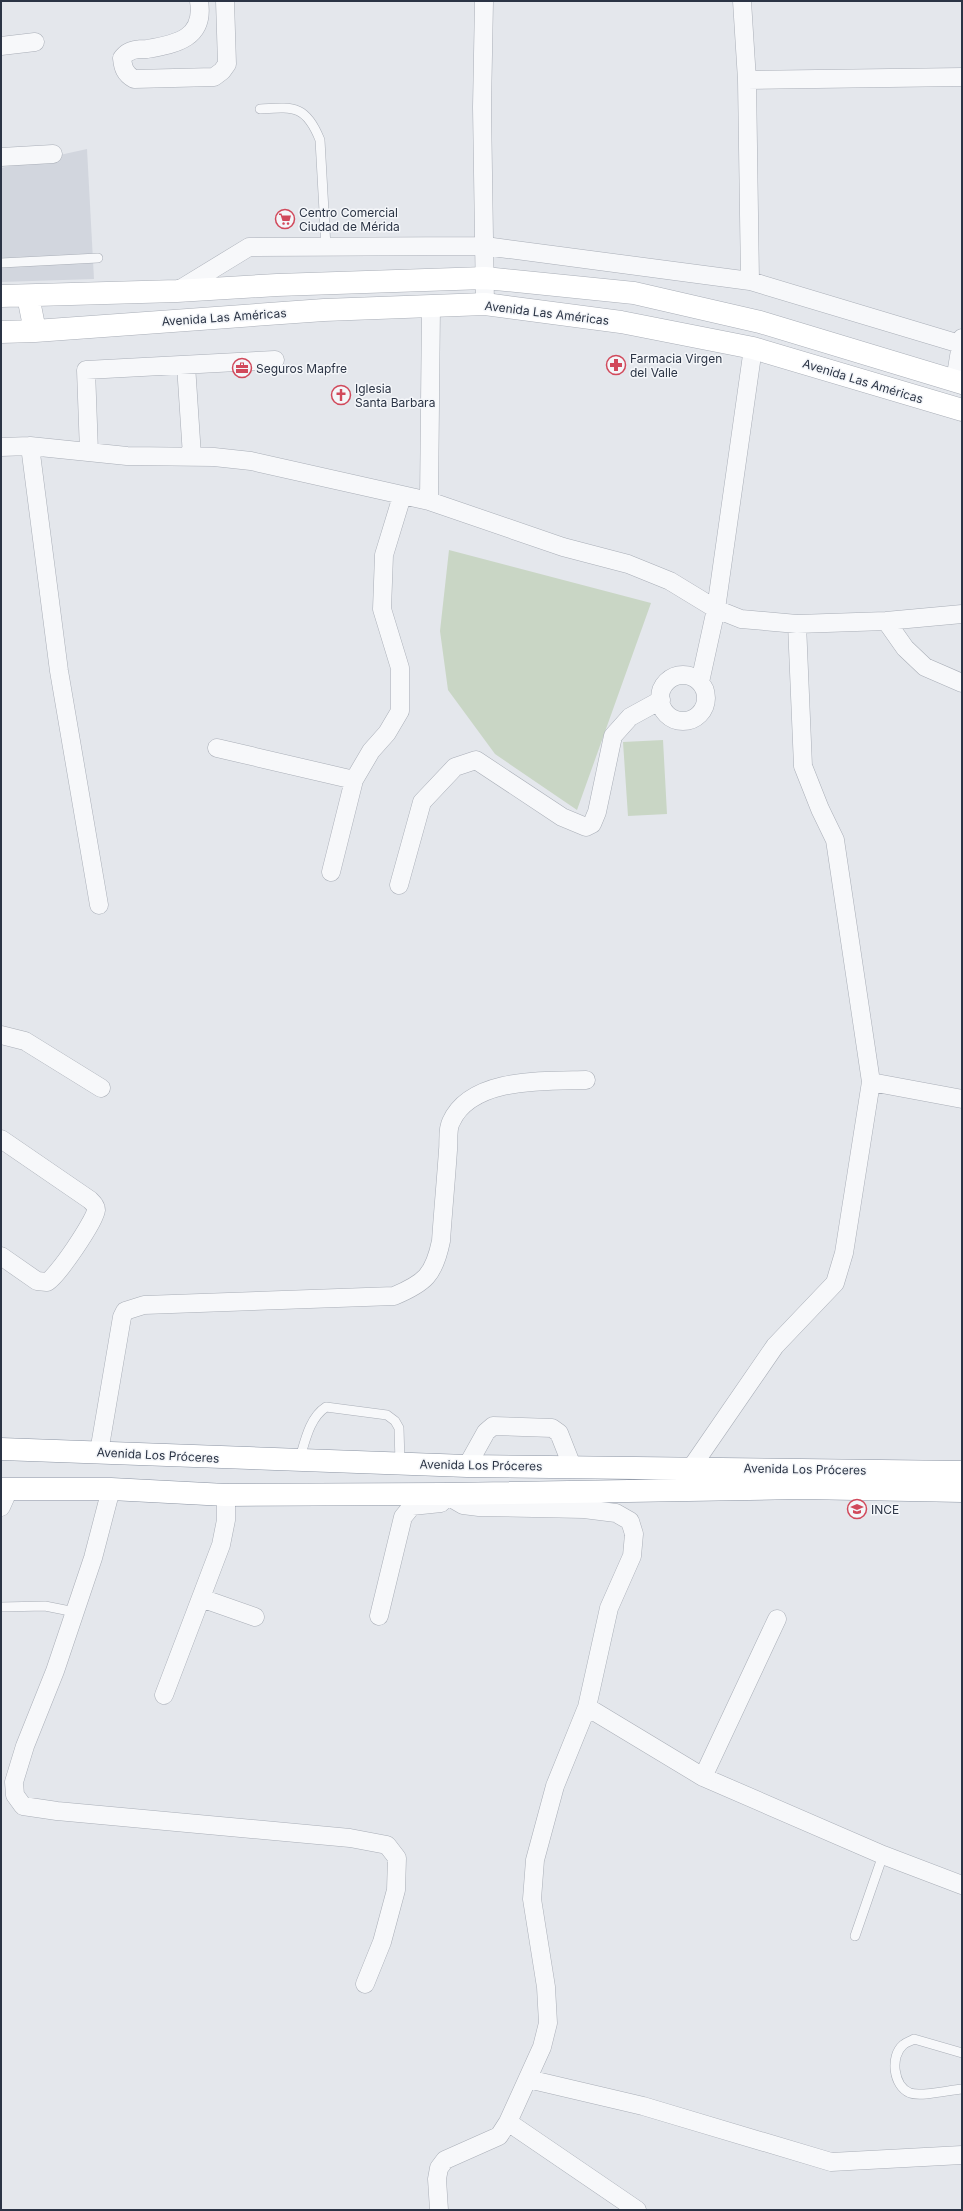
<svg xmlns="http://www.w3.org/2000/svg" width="963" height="2211" viewBox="0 0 963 2211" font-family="Inter,sans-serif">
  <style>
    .built { fill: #d2d6de }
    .pitch { fill: #c9d6c5 }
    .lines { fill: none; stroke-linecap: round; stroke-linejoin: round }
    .lane-casing { stroke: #a9aeb7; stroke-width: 10 }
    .street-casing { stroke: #a9aeb7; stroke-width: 19 }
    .secondary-casing { stroke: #a9aeb7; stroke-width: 23 }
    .highway-casing { stroke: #8b94a3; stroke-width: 23 }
    .lane { stroke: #f7f8fa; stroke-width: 9 }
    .street { stroke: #f7f8fa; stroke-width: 18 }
    .secondary { stroke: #fff; stroke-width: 22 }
    .highway { stroke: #fff; stroke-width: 22 }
    .labels { text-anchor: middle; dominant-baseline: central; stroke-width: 3; stroke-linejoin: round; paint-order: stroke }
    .poi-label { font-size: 12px; fill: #2b3445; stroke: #f4f6f9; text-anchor: start }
    .street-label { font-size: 12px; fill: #2b3445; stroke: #f4f6f9 }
  </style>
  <rect width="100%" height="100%" fill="#e4e7ec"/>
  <path class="built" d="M87 149 94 279 1 282V168Z"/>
  <path class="pitch" d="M449 550 651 603 577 810 495 754 448 690 440 631Z
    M663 740 667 814 628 816 623 742Z"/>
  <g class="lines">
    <defs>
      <path id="lane" d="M260 109C294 107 306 105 320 140L326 247
        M1 263 98 258
        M299 1461C305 1442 309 1418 326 1407L387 1415 395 1421 399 1428 400 1463
        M1 1607 45 1606 75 1612
        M855 1936 883 1855
        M962 2053 914 2039C911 2041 906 2042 903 2045 890 2056 893 2086 910 2093 921 2097 949 2090 962 2089"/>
      <path id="street" d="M199 1C205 38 177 44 147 49 142 49 133 49 129 52 126 53 124 56 122 58 123 68 125 74 134 79L214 77 222 71 227 64 225 1
        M484 1 482 107 485 304
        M742 1 747 80
        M1 46 35 42
        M1 157 53 154
        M750 281 747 80 962 77
        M177 291 249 247 485 246 750 281 960 344
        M186 365 192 456
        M955 381 962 338
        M30 446 59 671 99 905
        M1 447 30 446 127 456 214 457 251 461 429 501 563 547 628 564 670 581 716 609 741 619 797 624 886 621 962 614
        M89 452 86 370 275 360
        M429 501 431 306
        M886 621 905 648 925 667 962 683
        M660 698a23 23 0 1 1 46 0a23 23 0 1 1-46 0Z
        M700 682 716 609 753 348
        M217 748 354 780
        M331 872 354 780 371 751 387 733 400 711V668L382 609 384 555 402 496
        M399 885 422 802 455 767 476 760 562 817 586 827 592 824 597 812 613 736 630 717 661 700
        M1 1035 25 1041 101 1088
        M871 1082 962 1099
        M1 1139 90 1200C93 1203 96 1206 96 1210 95 1221 57 1277 47 1282L37 1281 1 1256
        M99 1452 122 1317 125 1311 144 1305 394 1296C425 1283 434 1275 441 1241 443 1211 446 1180 448 1150 449 1142 447 1129 451 1122 471 1077 545 1081 586 1080
        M467 1466 486 1432 493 1426 552 1428 559 1433 572 1466
        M691 1468 775 1346 835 1283 844 1253 871 1082 835 840 820 809 803 766 797 624
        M111 1489 93 1558 55 1671 25 1746 14 1782 15 1795 23 1806 57 1811 350 1838 387 1845 397 1858 396 1890 382 1942 365 1984
        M1 1507 9 1489
        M201 1598 255 1617
        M379 1616 403 1517 412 1506 441 1503
        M164 1695 221 1545 226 1520V1495
        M587 1707 703 1777 883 1855 962 1885
        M703 1777 777 1619
        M528 2079 643 2106 831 2162 962 2155
        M508 2122 637 2210
        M439 2210 437 2179 439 2168 445 2160 499 2136 508 2122 542 2047 548 2023 546 1987 532 1899 535 1860 555 1786 587 1707 609 1608 632 1556 634 1534 630 1521 616 1513 584 1509 479 1507 463 1505 444 1494"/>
      <path id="secondary" d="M1 296 177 291 277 285 485 278 634 293 760 322 962 383
        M28 296 35 331
        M1 332 35 331 324 310 485 304 621 322 753 348 962 410"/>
      <path id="highway" d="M1 1449 467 1466 962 1472
        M1 1489H111L226 1495 444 1494 802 1488 962 1491"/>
    </defs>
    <use href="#lane" class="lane-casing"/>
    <use href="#street" class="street-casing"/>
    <use href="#secondary" class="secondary-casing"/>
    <use href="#highway" class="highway-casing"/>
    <use href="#lane" class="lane"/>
    <use href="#street" class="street"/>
    <use href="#secondary" class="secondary"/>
    <use href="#highway" class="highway"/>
  </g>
  <defs>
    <symbol id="supermarket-ring" viewBox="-11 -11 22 22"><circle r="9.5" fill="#f4f6f9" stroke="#d1495b" stroke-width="1.5"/><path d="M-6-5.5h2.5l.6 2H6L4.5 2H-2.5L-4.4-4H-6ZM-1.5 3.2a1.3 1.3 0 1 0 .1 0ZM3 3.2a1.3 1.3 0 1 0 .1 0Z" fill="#d1495b"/></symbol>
    <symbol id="pharmacy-ring" viewBox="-11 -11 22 22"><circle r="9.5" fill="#f4f6f9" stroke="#d1495b" stroke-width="1.5"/><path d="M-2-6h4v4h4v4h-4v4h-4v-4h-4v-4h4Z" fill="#d1495b"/></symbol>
    <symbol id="office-ring" viewBox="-11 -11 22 22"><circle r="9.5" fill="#f4f6f9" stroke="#d1495b" stroke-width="1.5"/><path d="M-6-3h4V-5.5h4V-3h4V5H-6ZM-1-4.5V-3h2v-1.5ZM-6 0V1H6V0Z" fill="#d1495b"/></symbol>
    <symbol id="church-ring" viewBox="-11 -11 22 22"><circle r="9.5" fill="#f4f6f9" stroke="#d1495b" stroke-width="1.5"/><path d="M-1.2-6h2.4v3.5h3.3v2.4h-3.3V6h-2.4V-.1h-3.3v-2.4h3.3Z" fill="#d1495b"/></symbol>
    <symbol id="university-ring" viewBox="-11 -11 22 22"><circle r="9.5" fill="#f4f6f9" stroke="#d1495b" stroke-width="1.5"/><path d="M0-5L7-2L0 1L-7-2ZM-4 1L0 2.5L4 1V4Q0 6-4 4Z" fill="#d1495b"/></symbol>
  </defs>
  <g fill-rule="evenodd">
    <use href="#supermarket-ring" x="274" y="208" width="22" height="22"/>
    <use href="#pharmacy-ring" x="605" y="354" width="22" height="22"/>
    <use href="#office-ring" x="231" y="357" width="22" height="22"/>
    <use href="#church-ring" x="330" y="384" width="22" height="22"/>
    <use href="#university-ring" x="846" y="1498" width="22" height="22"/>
  </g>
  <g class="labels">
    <g class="poi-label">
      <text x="299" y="212">Centro Comercial<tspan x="299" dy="14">Ciudad de Mérida</tspan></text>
      <text x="630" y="358">Farmacia Virgen<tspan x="630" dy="14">del Valle</tspan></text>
      <text x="256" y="368">Seguros Mapfre</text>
      <text x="355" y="388">Iglesia<tspan x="355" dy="14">Santa Barbara</tspan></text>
      <text x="871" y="1509">INCE</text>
    </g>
    <g class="street-label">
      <text transform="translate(547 313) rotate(7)">Avenida Las Américas</text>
      <text transform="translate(224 317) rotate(-4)">Avenida Las Américas</text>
      <text transform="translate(863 381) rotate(17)">Avenida Las Américas</text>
      <text transform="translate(158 1455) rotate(3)">Avenida Los Próceres</text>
      <text transform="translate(481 1465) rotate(1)">Avenida Los Próceres</text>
      <text transform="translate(805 1469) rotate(1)">Avenida Los Próceres</text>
    </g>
  </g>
  <rect width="963" height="2211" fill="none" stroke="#2b3445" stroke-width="4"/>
</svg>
